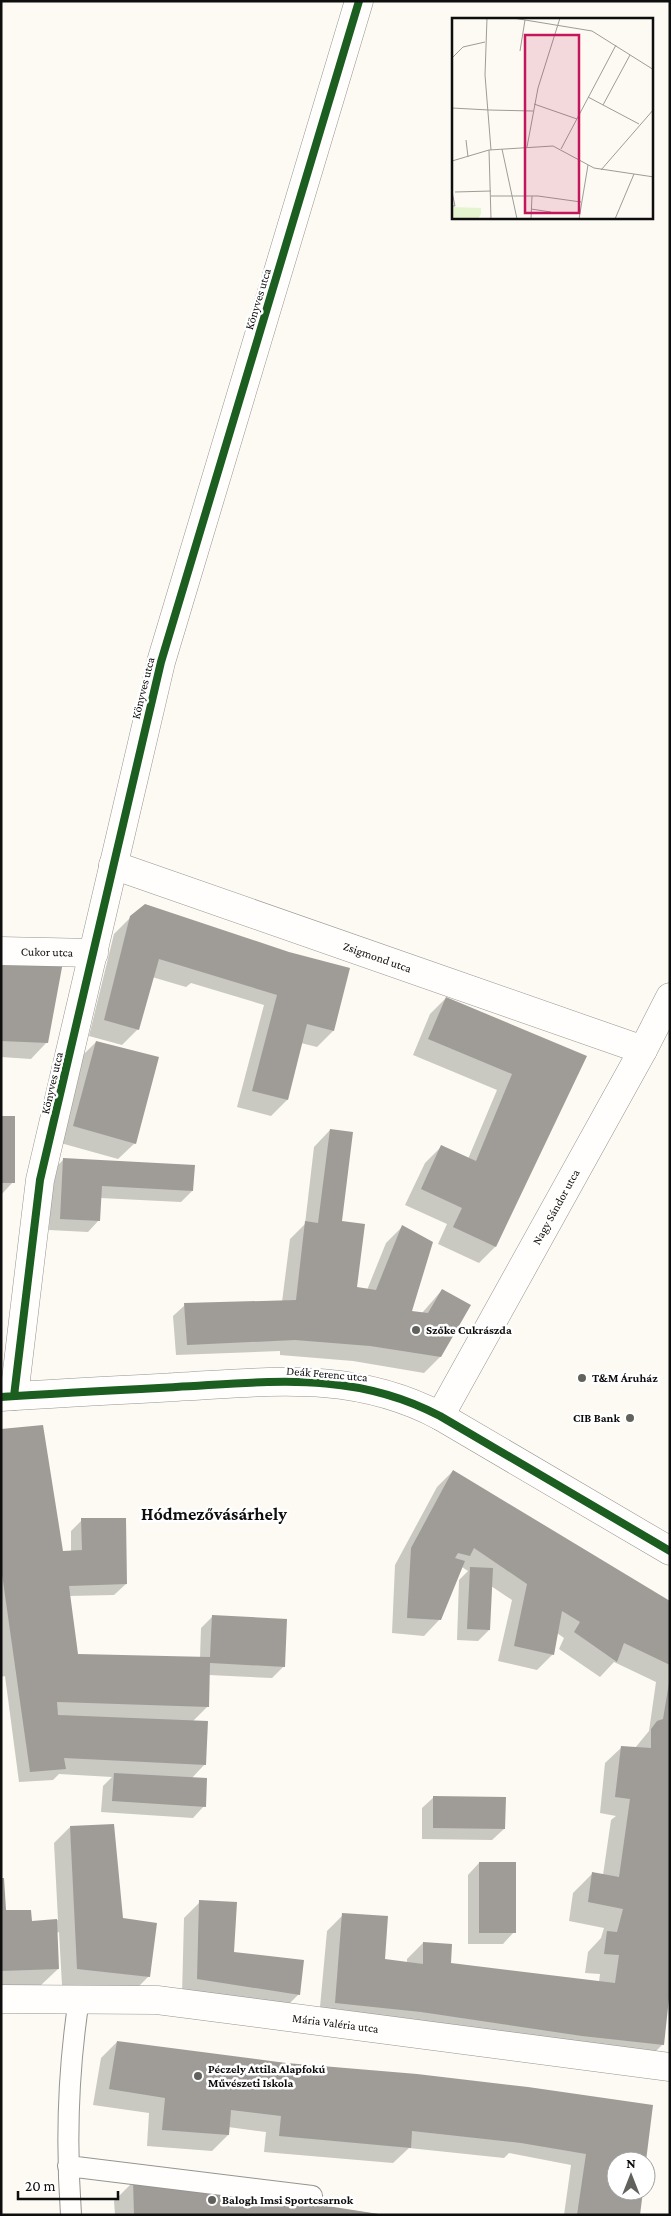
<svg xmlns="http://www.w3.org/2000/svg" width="671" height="2216" viewBox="0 0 671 2216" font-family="'Crimson Pro',serif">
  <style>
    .shadow { fill: #0003 }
    .building { fill: #9f9c98 }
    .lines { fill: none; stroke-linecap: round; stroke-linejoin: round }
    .service-casing { stroke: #959491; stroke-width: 22 }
    .minor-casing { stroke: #959491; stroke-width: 29 }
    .tertiary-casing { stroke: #959491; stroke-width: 29 }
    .service { stroke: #fffefd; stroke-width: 20 }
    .minor { stroke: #fffefd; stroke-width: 28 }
    .tertiary { stroke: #fffefd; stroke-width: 28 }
    .cycleway-casing { stroke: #fff; stroke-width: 11 }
    .cycleway { stroke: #1b5e20; stroke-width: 8 }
    .poi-dot { fill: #61615e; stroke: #fff; stroke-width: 2 }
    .labels { text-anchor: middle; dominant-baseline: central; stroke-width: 5; stroke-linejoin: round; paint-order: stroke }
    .street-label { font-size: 12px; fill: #0e0e0e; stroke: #fff }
    .poi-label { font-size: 12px; font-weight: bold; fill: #0e0e0e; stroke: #fff; text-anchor: start }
    .district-label { font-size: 18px; font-weight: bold; fill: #0e0e0e; stroke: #fff }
    .inset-road { fill: none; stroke: #9d9c97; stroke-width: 1 }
    .view { fill: #c2185b; fill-opacity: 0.15; stroke: #c2185b; stroke-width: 2.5 }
    .inset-edge { fill: none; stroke: #0e0e0e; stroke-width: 2.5 }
  </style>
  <rect width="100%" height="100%" fill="#fcfaf2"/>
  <path class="shadow" d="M131 917 289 953 348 969 333 1031 317 1047 301 1043 287 1100 271 1116 237 1107 264 1005 191 983 186 987 152 977 138 1029 122 1045 89 1036 114 934Z
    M1 962 47 1042 31 1059 1 1057Z
    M446 998 585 1056 495 1247 479 1263 438 1244 447 1224 405 1205 425 1163 441 1147 468 1159 497 1090 413 1055 430 1014Z
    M96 1042 135 1143 118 1159 57 1142 80 1058Z
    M1 1117 13 1182 1 1195Z
    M330 1130 340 1222 356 1288 367 1290 386 1243 402 1227 411 1312 422 1313 442 1290 440 1357 424 1373 353 1361 280 1355V1351L176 1355 173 1316 185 1305 282 1302 290 1239 305 1224 314 1147Z
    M64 1159 192 1191 181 1202 100 1198 99 1220 88 1232 49 1230 52 1171Z
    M1 1430 62 1553 71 1552V1531L82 1520 126 1584 114 1595 68 1596 77 1655 200 1658 201 1628 213 1616 284 1666 272 1678 209 1675 208 1706 193 1721 205 1764 191 1779 204 1806 193 1818 101 1812 103 1786 112 1777 59 1774 53 1780 19 1782 5 1676 1 1677Z
    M453 1471 670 1603V1977L663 2044 643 2064 319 2018 327 1931 343 1915 384 1960 407 1964V1959L423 1943 450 1964 599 1982 600 1974 585 1973 588 1952 601 1938 604 1928 569 1921 573 1893 592 1874 603 1875 611 1820 616 1816 600 1813 605 1763 622 1747 635 1748 649 1731 656 1682 614 1662 600 1677 559 1649 564 1638 557 1633 553 1654 537 1670 498 1661 512 1600 491 1586 489 1630 478 1641 457 1640 459 1580 468 1571 462 1567 440 1619 424 1636 392 1633 395 1565 437 1487Z
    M434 1797 504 1829 492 1840 422 1839V1808Z
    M70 1827 122 1919 149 1976 133 1992 62 1985 59 1932 56 1933 58 1969 41 1985 1 1986V1879L5 1912 31 1922 58 1920 54 1843Z
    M479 1863 514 1932 503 1944H468V1875Z
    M200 1902 233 1953 299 1994 283 2010 182 1995 184 1918Z
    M117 2042 645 2161H616V2191H642L639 2215H564L571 2165 509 2153 504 2158 409 2148 393 2163 264 2152 266 2132 228 2127V2135L212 2151 147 2146 149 2113 93 2105 101 2058Z
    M134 2181 186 2186 384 2215H115L114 2201Z"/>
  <path class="building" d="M145 904 289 952 350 968 334 1031 307 1024 288 1100 252 1091 277 995 159 959 139 1030 104 1020 130 916Z
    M1 960 63 962 48 1043 1 1041Z
    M446 997 587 1056 496 1247 453 1227 462 1208 421 1189 441 1145 476 1161 512 1074 428 1039Z
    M96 1041 159 1057 136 1144 73 1126Z
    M1 1116H15V1183H1Z
    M330 1129 353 1132 342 1221 365 1224 357 1287 376 1290 402 1225 433 1242 412 1311 428 1313 442 1289 471 1305 441 1357 370 1346 295 1340 187 1345 184 1303 296 1300 305 1221 318 1223Z
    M63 1158 195 1165 193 1191 102 1186 100 1221 60 1219Z
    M43 1425 63 1551 82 1550 81 1518H126L127 1584 69 1586 78 1654 210 1657 212 1615 287 1619 285 1667 210 1663 209 1707 57 1702 58 1715 208 1721 206 1765 64 1758 66 1769 30 1772 1 1567V1429Z
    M453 1470 670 1601V1665L624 1643 617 1662 574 1632 580 1622 562 1611 554 1655 514 1646 527 1584 474 1548 470 1556 458 1553 455 1558 465 1561 441 1620 407 1618 411 1548Z
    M470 1567 493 1568 490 1630 467 1629Z
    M669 1683 670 1989 664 2045 582 2036 421 2012 335 2003 342 1913 388 1916 385 1959 423 1964V1942L452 1944 451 1963 615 1983 619 1955 604 1954 607 1931 617 1932 623 1909 588 1902 592 1872 619 1877 630 1799 615 1797 621 1746 651 1748V1729L657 1721 663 1719Z
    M114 1773 207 1778 206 1807 112 1801Z
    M433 1796 506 1797 505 1829 433 1828Z
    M114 1824 123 1918 157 1923 150 1977 77 1969 70 1826Z
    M479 1862H516V1933H479Z
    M1 1878H4L6 1910H31L32 1921 57 1919 59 1969 1 1971Z
    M199 1900 237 1902 234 1952 304 1960 300 1995 197 1979Z
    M117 2041 286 2063 417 2074 528 2087 653 2105 646 2161H616V2191H643L640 2215H577L586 2154 521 2143 412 2131 411 2148 279 2136 281 2116 231 2110 229 2135 162 2130 165 2098 109 2089Z
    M133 2180 186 2184 385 2215H134Z"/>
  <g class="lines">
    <defs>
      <path id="service" d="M68 2166 312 2196
        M71 2215C66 2144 68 2070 79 1999"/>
      <g id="minor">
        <path id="s1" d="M113 865 643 1050"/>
        <path id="s2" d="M1 951 94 953"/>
        <path d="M14 1396 40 1180 161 662 359 1"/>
        <path id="s3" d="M440 1416 643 1050 670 997"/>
        <path id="s4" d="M1 1999 157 2000 670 2067"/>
      </g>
      <path id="tertiary" d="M1 1397C59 1393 118 1390 176 1387 270 1382 353 1370 440 1416L670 1551"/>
    </defs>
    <use href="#service" class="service-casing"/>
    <use href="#minor" class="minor-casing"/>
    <use href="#tertiary" class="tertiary-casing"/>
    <use href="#service" class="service"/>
    <use href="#minor" class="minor"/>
    <use href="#tertiary" class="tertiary"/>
    <defs>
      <path id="cycleway" d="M14 1396 40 1180 161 662 359 1
        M1 1397C59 1393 118 1390 176 1387 270 1382 353 1370 440 1416L670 1551"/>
    </defs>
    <use href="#cycleway" class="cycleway-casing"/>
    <use href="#cycleway" class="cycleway"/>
  </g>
  <g class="poi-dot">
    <circle cx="416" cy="1330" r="5"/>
    <circle cx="582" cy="1378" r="5"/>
    <circle cx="630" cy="1418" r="5"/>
    <circle cx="198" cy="2076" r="5"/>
    <circle cx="212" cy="2200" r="5"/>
  </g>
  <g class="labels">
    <g class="street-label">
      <text transform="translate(258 299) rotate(-73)">Könyves utca</text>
      <text transform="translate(143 688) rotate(-76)">Könyves utca</text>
      <text stroke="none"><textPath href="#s2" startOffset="46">Cukor utca</textPath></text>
      <text stroke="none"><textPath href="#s1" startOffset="280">Zsigmond utca</textPath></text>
      <text transform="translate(52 1083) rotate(-77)">Könyves utca</text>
      <text stroke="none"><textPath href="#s3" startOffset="239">Nagy Sándor utca</textPath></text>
      <text transform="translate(327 1374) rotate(5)">Deák Ferenc utca</text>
      <text stroke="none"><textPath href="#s4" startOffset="336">Mária Valéria utca</textPath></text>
    </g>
    <g class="poi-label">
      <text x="426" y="1330">Szőke Cukrászda</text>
      <text x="592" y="1378">T&amp;M Áruház</text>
      <text x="620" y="1418" text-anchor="end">CIB Bank</text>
      <text x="208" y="2069">Péczely Attila Alapfokú<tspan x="208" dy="14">Művészeti Iskola</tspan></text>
      <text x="222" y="2200">Balogh Imsi Sportcsarnok</text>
    </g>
    <g class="district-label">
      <text x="214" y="1514">Hódmezővásárhely</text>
    </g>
  </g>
  <g transform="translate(452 18)">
    <rect width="201" height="201" fill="#fcfaf2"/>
    <path d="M0 189 29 190V196L26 201H0Z" fill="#e3f4cf"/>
    <path class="inset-road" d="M35 0 33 57 39 132M61 0 140 13 202 52M68 33 73 2M0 40 11 29 33 24M136 79 187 106M82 86 125 101M151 87 178 37M0 90 37 92M37 92 81 93M14 122 16 139M75 129 86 70 108 0M50 131 65 201M109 131 164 27M37 132 39 201M0 143 37 132 101 128 142 150 202 159M149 152 202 91M0 174 3 188H0M3 174 39 173M39 178H86L129 184M79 191 99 194M79 201 80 178M127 201 136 147M163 201 182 156"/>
    <path class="view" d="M73 17H127V195H73Z"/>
    <rect width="201" height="201" class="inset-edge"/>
  </g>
  <rect width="671" height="2216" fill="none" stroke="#0e0e0e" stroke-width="5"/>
  <g transform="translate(631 2176)"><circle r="24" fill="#ffffff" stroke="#9f9f9f"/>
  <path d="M0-4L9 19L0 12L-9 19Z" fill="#61615e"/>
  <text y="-8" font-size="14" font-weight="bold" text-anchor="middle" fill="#0e0e0e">N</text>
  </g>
  <path d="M18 2191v8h100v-8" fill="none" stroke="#0e0e0e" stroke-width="2.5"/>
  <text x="25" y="2191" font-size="15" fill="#0e0e0e" stroke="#ffffff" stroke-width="4" paint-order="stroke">20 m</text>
</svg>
